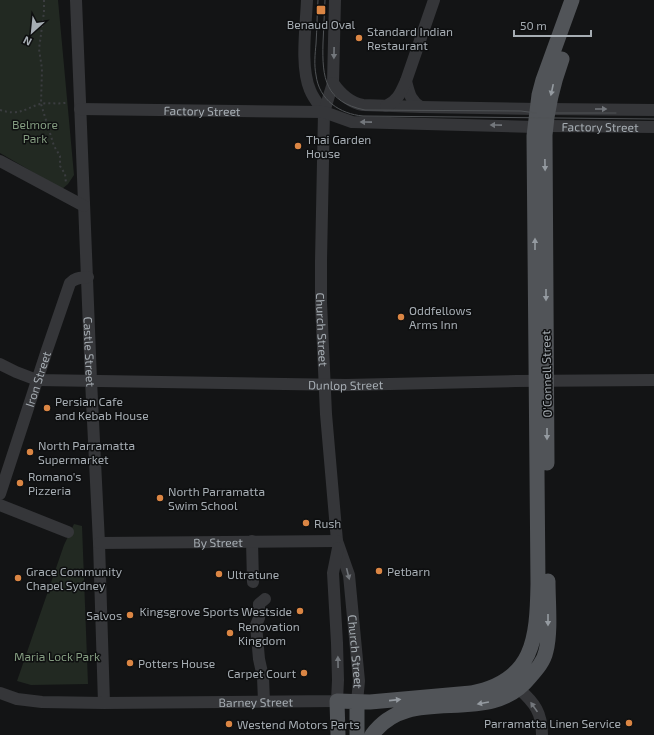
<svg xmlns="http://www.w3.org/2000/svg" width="654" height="735" viewBox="0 0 654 735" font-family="'Exo 2',sans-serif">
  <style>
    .green { fill: #222922 }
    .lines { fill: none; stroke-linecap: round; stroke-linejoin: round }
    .path { stroke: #3b3d40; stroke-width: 2; stroke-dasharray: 2 3; stroke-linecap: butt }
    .minor { stroke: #353639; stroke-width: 12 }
    .major { stroke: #515458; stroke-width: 15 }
    .tram { stroke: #505356; stroke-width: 1 }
    .oneway { fill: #73777c }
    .oneway2 { fill: #959ba1 }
    .poi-dot { fill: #db8644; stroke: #0e0f10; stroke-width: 1.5 }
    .labels { text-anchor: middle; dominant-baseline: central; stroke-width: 3; stroke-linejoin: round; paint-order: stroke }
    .poi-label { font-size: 12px; fill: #a6adb3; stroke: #0e0f10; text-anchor: start }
    .street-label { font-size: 12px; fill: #a6adb3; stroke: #0e0f10 }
    .park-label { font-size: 12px; fill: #849c80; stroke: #0e0f10 }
  </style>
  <rect width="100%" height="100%" fill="#131415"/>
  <path class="green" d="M0 0H58L74 175 68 184 62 189 0 153Z
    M74 524 82 526 88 684 31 685 17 681 64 545Z"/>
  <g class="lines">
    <path class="path" d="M44 0V12L39 49 42 69 41 104 54 146 60 156V166L65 174 66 183
      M0 110C19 116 24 109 40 104 49 102 60 105 68 102"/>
    <g class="minor">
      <path id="s1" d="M76 0 91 380 99 543 104 703"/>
      <path d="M307 0C306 26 300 67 310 90 313 98 319 105 324 112"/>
      <path id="s2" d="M335 0 333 83 324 112 321 261V302L326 414 337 541 349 575 359 681 357 702"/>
      <path d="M406 81C409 92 410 101 421 107"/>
      <path d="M333 83C340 93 350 103 363 105L421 107 538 109"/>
      <path d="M386 106C398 101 401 92 406 81L434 0"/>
      <path id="s3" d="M80 109 324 112 352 122 535 127"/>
      <path d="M548 109 654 110"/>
      <path id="s4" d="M546 126 654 127"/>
      <path d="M0 161 84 206"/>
      <path id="s5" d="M0 364 16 372 37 380 346 385 516 381 654 380"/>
      <path id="s6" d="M0 494 47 350 70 283C75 277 81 278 88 277"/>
      <path d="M0 505 68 532"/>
      <path d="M252 541 253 582"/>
      <path id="s7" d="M99 543 337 541"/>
      <path d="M519 689C535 703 542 713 542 735"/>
      <path id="s8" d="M0 693 17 699 42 702 104 703 337 701 338 680 337 643 333 573 338 548"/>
      <path d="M264 702 263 677 259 659 256 625 259 618V604L265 599"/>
    </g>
    <path class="major" d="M547 463 545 135C547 109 553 84 562 59
      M338 735 337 701 370 702 471 693C534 681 537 639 538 584L534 136 539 95 543 80 572 0
      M357 735V702
      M372 735C411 681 488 730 530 677 537 669 544 661 546 651 551 632 548 602 548 581"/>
    <path class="tram" d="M318 0C317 15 317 29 316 44 315 54 314 65 316 75 319 100 340 114 363 116L654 119
      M325 0C324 14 324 29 323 43 322 78 325 102 365 110L521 111 536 113
      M554 113H616"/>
  </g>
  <defs><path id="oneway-solid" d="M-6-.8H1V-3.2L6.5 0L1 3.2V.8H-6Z"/></defs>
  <g class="oneway">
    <use href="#oneway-solid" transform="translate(334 53) rotate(91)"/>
    <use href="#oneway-solid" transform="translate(601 109)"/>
    <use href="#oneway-solid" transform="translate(366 122) rotate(-179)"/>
    <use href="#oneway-solid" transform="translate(496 125) rotate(-179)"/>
    <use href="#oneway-solid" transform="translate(348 574) rotate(76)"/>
    <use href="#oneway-solid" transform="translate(338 662) rotate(-91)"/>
    <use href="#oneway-solid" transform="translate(534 707) rotate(-125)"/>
  </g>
  <g class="oneway2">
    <use href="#oneway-solid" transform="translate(552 90) rotate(102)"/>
    <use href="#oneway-solid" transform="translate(545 165) rotate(89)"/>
    <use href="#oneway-solid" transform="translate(535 244) rotate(-90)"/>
    <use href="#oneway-solid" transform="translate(546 295) rotate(90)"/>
    <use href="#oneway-solid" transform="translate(547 434) rotate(90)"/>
    <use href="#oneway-solid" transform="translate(548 620) rotate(90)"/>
    <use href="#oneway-solid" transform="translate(395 700) rotate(-6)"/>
    <use href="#oneway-solid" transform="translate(483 703) rotate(170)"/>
  </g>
  <g class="poi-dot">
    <rect x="316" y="5" width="10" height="10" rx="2"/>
    <circle cx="359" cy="38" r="4"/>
    <circle cx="298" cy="146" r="4"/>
    <circle cx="401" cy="317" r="4"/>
    <circle cx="47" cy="408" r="4"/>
    <circle cx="30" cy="452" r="4"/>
    <circle cx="20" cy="483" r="4"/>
    <circle cx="160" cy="498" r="4"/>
    <circle cx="306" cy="523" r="4"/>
    <circle cx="379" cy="571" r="4"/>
    <circle cx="219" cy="574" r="4"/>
    <circle cx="18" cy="578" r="4"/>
    <circle cx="300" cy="611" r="4"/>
    <circle cx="130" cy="615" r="4"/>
    <circle cx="230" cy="633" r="4"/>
    <circle cx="130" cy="663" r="4"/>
    <circle cx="304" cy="673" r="4"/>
    <circle cx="629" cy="723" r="4"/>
    <circle cx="229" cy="724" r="4"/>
  </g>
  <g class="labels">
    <g class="poi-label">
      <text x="321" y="24" text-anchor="middle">Benaud Oval</text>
      <text x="367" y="31">Standard Indian<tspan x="367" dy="14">Restaurant</tspan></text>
      <text x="306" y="139">Thai Garden<tspan x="306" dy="14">House</tspan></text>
      <text x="409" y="310">Oddfellows<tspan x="409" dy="14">Arms Inn</tspan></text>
      <text x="55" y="401">Persian Cafe<tspan x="55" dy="14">and Kebab House</tspan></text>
      <text x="38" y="445">North Parramatta<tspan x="38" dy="14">Supermarket</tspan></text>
      <text x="28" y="476">Romano's<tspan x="28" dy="14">Pizzeria</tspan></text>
      <text x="168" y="491">North Parramatta<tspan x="168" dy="14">Swim School</tspan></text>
      <text x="314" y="523">Rush</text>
      <text x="26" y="571">Grace Community<tspan x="26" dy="14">Chapel Sydney</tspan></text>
      <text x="387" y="571">Petbarn</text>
      <text x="227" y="574">Ultratune</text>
      <text x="292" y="611" text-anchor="end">Kingsgrove Sports Westside</text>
      <text x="122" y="615" text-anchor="end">Salvos</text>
      <text x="238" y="626">Renovation<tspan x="238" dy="14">Kingdom</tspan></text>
      <text x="138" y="663">Potters House</text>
      <text x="296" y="673" text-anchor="end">Carpet Court</text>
      <text x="621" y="723" text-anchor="end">Parramatta Linen Service</text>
      <text x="237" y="724">Westend Motors Parts</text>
    </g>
    <g class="street-label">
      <text stroke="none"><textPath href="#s3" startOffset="122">Factory Street</textPath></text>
      <text stroke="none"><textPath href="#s4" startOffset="54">Factory Street</textPath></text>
      <text stroke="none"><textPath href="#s2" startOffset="331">Church Street</textPath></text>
      <text stroke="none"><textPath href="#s1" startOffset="352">Castle Street</textPath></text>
      <text transform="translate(546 374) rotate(-91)">O'Connell Street</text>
      <text stroke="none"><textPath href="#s6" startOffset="121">Iron Street</textPath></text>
      <text stroke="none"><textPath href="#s5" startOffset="349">Dunlop Street</textPath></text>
      <text stroke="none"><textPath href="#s7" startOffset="119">By Street</textPath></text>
      <text stroke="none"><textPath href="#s2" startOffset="656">Church Street</textPath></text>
      <text stroke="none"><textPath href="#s8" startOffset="257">Barney Street</textPath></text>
    </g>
    <g class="park-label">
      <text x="35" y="124">Belmore<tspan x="35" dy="14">Park</tspan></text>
      <text x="57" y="656">Maria Lock Park</text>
    </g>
  </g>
  <g transform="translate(32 32) rotate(207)" stroke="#0e0f10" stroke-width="3" paint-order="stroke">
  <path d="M0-3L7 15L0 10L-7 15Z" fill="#a6adb3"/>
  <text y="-6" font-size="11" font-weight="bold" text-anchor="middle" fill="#a6adb3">N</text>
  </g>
  <path d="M514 30v6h77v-6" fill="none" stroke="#a6adb3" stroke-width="2"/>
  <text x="520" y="30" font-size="12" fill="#a6adb3" stroke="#0e0f10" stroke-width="3" paint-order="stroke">50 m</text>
</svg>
